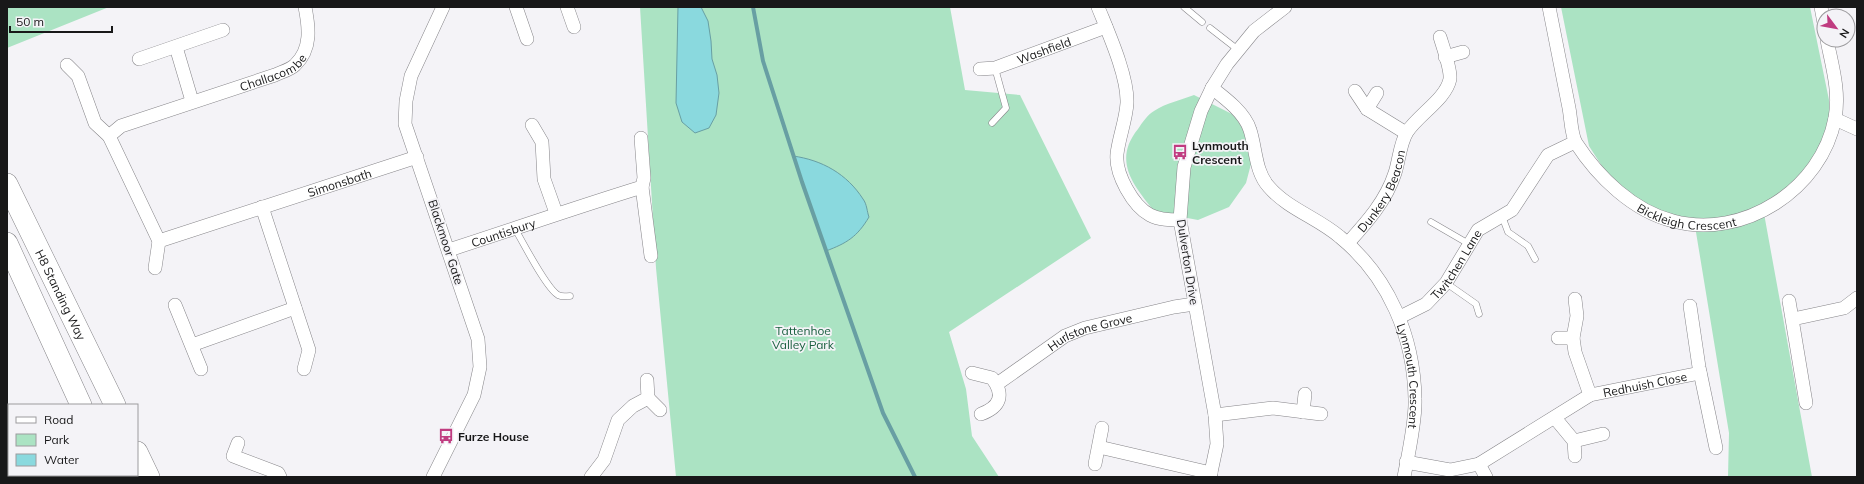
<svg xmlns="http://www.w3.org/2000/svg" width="1864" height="484" viewBox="0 0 1864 484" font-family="Mulish,sans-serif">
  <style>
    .green { fill: #abe3c3 }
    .water { fill: #8ad9de; stroke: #689fa3 }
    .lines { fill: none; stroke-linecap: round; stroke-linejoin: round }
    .stream { stroke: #689fa3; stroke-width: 4 }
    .service-casing { stroke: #868589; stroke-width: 7 }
    .minor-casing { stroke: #868589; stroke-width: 14 }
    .trunk-casing { stroke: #868589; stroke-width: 22 }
    .service { stroke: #fff; stroke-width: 6 }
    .minor { stroke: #fff; stroke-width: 13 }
    .trunk { stroke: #fff; stroke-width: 21 }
    .labels { text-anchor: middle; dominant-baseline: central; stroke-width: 3.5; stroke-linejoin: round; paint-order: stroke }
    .street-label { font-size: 12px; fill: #181819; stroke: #f4f3f7 }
    .poi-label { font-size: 12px; font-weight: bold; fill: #181819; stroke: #f4f3f7; text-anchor: start }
    .park-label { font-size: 12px; fill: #1b6040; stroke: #f4f3f7 }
  </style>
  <rect width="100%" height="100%" fill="#f4f3f7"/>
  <path class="green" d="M7 7H109L7 48Z
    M640 7H950L965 90 1020 95 1091 238 949 332 966 389 972 436 999 477H676L656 268Z
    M1561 7H1810L1829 100 1830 133 1804 179 1763 208 1812 477H1728L1729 433 1694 220 1670 215 1629 195 1605 171 1589 146Z
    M1194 95 1234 115 1247 136 1251 164 1246 183 1229 207 1198 220 1155 212C1134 186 1112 161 1138 129 1142 123 1148 114 1154 111 1166 103 1181 100 1194 95Z"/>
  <path class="water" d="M678 7H701L708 21 711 41 712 59 717 75 719 93 716 115 709 128 695 133 682 122 676 103Z
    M793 156C822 160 847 174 863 199 867 204 867 212 869 217 857 237 847 243 826 251Z"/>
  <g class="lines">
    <path class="stream" d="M753 7 763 61 802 182 883 413 915 477"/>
    <defs>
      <path id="service" d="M1184 7 1202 22
        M1210 28 1237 49
        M992 123 1006 108 995 68
        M1502 216 1508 232 1528 246 1535 259
        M1431 222 1469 244
        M515 229C523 242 546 288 558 295 562 297 566 296 570 296
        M1446 283 1476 304 1479 314"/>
      <g id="minor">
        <path d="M516 7 527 39"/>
        <path d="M567 7 574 27"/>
        <path d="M1098 7C1108 32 1128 76 1127 103 1126 120 1119 137 1117 154 1115 174 1133 206 1150 215 1159 220 1171 220 1180 220"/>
        <path id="s1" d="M1549 7C1556 41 1562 74 1569 108 1571 118 1571 135 1576 143 1598 177 1633 211 1673 221 1743 240 1822 189 1835 118 1840 91 1832 66 1827 40"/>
        <path d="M1821 7 1824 23"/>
        <path d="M176 47 192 101"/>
        <path d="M1445 57 1463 52"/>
        <path d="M139 59 223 30"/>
        <path d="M67 65 78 76 95 123 109 136 159 241"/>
        <path id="s2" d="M980 69 995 68 1106 27"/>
        <path id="s3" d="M1212 88C1225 98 1245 113 1250 130 1256 148 1255 172 1269 187 1288 209 1318 218 1340 237 1389 277 1414 337 1415 399 1416 420 1408 456 1404 477"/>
        <path d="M1355 91 1367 109 1406 133"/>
        <path d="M1367 109 1377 93"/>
        <path d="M1835 119 1857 129"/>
        <path d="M532 125 542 142 544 179 556 213"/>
        <path id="s4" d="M109 136 121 126 275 75C281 72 290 70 295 65 312 49 309 27 305 7"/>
        <path d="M641 138 644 178 642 187 651 256"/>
        <path d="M262 207 309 350 304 369"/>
        <path id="s5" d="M1348 243C1367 222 1386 201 1395 173 1399 161 1400 143 1407 132 1419 114 1446 99 1450 79 1451 69 1443 47 1440 37"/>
        <path id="s6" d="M449 250C514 229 577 207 642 187"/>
        <path id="s7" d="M155 268 159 241 417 157"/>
        <path d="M1575 299 1577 316 1573 338 1575 352 1590 395"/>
        <path d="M1789 301 1806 403"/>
        <path d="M175 305 201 369"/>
        <path d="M1690 306 1699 367 1716 448"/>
        <path id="s8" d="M1400 317 1426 304 1446 283 1478 230 1512 210 1548 155 1575 142"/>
        <path d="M1793 319 1844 308 1857 298"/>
        <path d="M1558 338H1573"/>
        <path d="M192 345 295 308"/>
        <path d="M972 373 992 378C1005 395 1000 407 981 414"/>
        <path id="s9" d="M997 384 1065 336 1085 328 1174 307 1194 304"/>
        <path d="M648 398 660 410"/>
        <path d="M1303 412 1305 394"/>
        <path d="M1215 415 1273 408 1321 414"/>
        <path d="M1555 418 1574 441 1575 456"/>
        <path d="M1574 441 1603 434"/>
        <path d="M238 443 233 456 278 473 280 477"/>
        <path d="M1099 447 1211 473"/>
        <path id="s10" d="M1406 462 1450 470 1479 464 1590 395 1700 373"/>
        <path d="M1095 464 1102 428"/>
        <path d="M1479 464 1486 477"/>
        <path d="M100 477 101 475"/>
        <path d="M130 477 132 475"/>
        <path d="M433 477 474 395 480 367 478 339 405 124 406 101 411 76 443 7"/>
        <path d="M591 477 604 460 618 420 633 406 648 398 647 380"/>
        <path d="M1210 477 1217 444 1215 415 1180 220 1184 167 1201 111 1212 88 1227 64 1254 31 1285 7"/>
      </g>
      <g id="trunk">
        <path id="s11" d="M7 184 115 405"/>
        <path d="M7 243 81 405"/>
        <path d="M137 452 149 477"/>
        <path d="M113 475V477"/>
      </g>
    </defs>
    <use href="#service" class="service-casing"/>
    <use href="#minor" class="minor-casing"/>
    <use href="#trunk" class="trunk-casing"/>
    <use href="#service" class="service"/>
    <use href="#minor" class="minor"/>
    <use href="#trunk" class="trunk"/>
  </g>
  <defs>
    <symbol id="bus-bare" viewBox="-9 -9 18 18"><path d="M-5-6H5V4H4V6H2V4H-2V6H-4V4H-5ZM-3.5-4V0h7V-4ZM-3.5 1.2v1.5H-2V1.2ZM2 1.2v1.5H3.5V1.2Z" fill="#c03c80" stroke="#f4f3f7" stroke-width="2.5" paint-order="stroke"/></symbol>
  </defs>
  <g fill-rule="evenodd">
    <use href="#bus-bare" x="1169" y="141" width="22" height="22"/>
    <use href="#bus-bare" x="435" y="425" width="22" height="22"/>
  </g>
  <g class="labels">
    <g class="street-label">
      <text stroke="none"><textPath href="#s2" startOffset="67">Washfield</textPath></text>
      <text stroke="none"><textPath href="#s4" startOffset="177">Challacombe</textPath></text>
      <text stroke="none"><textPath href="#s7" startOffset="217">Simonsbath</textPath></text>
      <text stroke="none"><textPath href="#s5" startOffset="63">Dunkery Beacon</textPath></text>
      <text stroke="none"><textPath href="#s1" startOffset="279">Bickleigh Crescent</textPath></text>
      <text stroke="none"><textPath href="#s6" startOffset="57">Countisbury</textPath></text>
      <text transform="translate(446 242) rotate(72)">Blackmoor Gate</text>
      <text transform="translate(1188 262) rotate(81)">Dulverton Drive</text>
      <text stroke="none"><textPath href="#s8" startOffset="79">Twitchen Lane</textPath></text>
      <text stroke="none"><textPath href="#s11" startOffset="123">H8 Standing Way</textPath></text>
      <text stroke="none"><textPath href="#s9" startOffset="108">Hurlstone Grove</textPath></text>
      <text stroke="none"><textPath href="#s3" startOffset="366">Lynmouth Crescent</textPath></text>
      <text stroke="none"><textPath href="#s10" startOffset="261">Redhuish Close</textPath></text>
    </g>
    <g class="poi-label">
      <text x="1192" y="145">Lynmouth<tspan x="1192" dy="14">Crescent</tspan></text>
      <text x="458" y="436">Furze House</text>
    </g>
    <g class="park-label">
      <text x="803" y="330">Tattenhoe<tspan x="803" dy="14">Valley Park</tspan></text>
    </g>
  </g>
  <rect width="1864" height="484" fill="none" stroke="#181819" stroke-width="16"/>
  <rect x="8" y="404" width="130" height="72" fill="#f4f3f7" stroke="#9c9b9e"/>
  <rect x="16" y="417" width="20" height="6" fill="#ffffff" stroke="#9c9b9e"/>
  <text x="44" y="424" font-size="12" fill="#181819">Road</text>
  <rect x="16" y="434" width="20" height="12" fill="#abe3c3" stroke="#9c9b9e"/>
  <text x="44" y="444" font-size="12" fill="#181819">Park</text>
  <rect x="16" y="454" width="20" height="12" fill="#8ad9de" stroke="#9c9b9e"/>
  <text x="44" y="464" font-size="12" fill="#181819">Water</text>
  <g transform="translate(1836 28) rotate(122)"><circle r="19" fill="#f4f3f7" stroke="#9c9b9e"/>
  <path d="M0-3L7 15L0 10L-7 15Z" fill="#c03c80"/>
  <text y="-6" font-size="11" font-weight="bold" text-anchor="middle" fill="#181819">N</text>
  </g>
  <path d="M10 26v6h102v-6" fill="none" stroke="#181819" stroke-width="2"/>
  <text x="16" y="26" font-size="12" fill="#181819" stroke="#f4f3f7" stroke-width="3" paint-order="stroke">50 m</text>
</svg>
